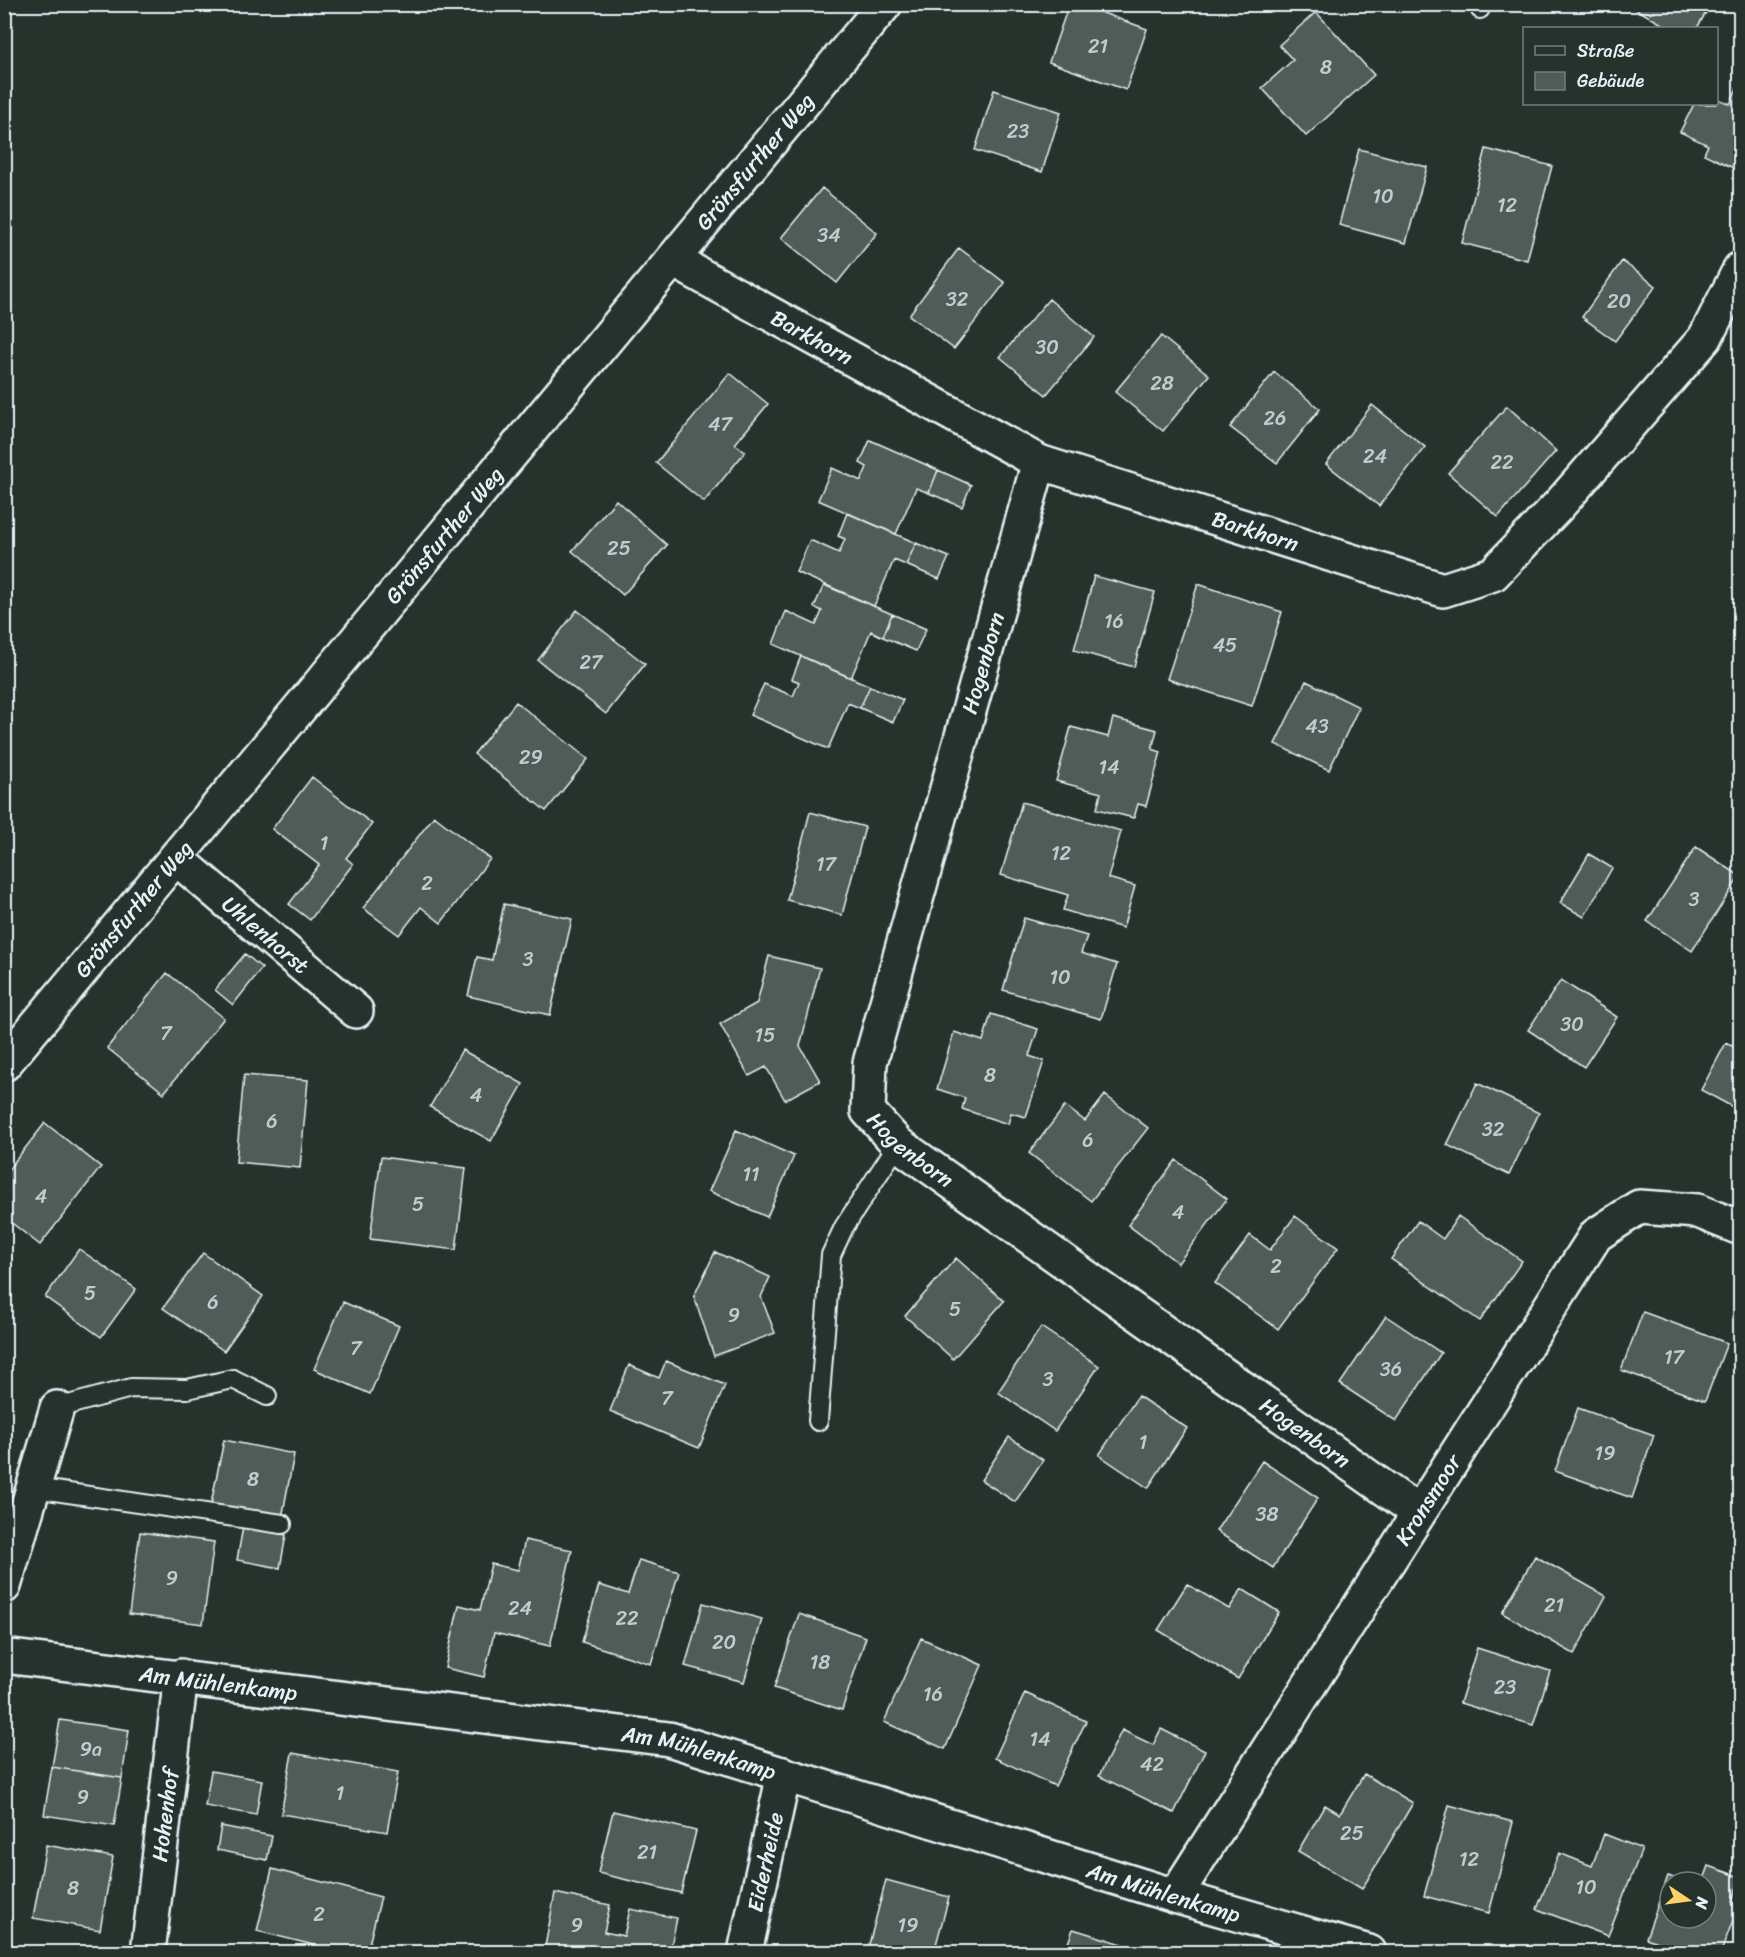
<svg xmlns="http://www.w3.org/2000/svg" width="1745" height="1957" viewBox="0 0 1745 1957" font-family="Sriracha,sans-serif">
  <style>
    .building { fill: #505c59; stroke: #e8f1f8; stroke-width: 1.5 }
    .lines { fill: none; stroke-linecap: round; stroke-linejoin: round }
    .lane-casing { stroke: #e8f1f8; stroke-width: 22 }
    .street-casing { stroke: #e8f1f8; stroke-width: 38 }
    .lane { stroke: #26332d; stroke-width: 18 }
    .street { stroke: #26332d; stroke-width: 33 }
    .labels { text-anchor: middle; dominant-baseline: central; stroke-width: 5; stroke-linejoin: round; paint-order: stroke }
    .number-label { font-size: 20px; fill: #c2ccd0 }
    .street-label { font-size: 22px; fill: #e8f1f8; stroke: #26332d }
  </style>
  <rect width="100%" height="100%" fill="#26332d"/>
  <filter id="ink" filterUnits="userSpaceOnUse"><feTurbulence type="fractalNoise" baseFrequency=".0167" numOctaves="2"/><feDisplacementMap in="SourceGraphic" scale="12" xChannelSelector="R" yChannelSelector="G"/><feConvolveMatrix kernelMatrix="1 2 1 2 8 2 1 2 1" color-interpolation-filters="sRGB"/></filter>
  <g filter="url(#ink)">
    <path class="building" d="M1069 4H1078L1147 29 1126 90 1049 62Z
      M1627 4H1711L1697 28H1669Z
      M1316 12 1374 75 1306 136 1262 88 1293 60 1279 45Z
      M1740 81V171L1704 154 1708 145 1680 132 1694 104H1716V98L1730 104Z
      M994 90 1061 112 1042 172 975 150Z
      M1359 149 1427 167 1406 243 1339 225Z
      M1486 149 1552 166 1527 260 1462 243Z
      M822 188 877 233 837 283 781 238Z
      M959 248 1005 283 954 349 909 315Z
      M1622 261 1656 286 1615 341 1582 317Z
      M1049 299 1094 337 1046 395 1000 357Z
      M1161 336 1209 375 1163 431 1115 392Z
      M1274 372 1320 409 1277 463 1230 427Z
      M730 373 768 404 735 444 745 452 704 502 656 463Z
      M1372 405 1425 447 1379 506 1326 464Z
      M1507 406 1556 451 1498 517 1448 473Z
      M870 440 938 470 929 493 916 488 896 534 818 500 832 468 861 481 867 467 860 463Z
      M938 470 971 485 962 507 929 493Z
      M616 500 667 545 623 595 572 551Z
      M847 513 916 543 906 565 894 560 874 606 796 572 810 540 839 553 845 539 838 536Z
      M916 543 949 557 939 579 906 565Z
      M1094 576 1155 592 1134 667 1074 650Z
      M1198 584 1282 612 1252 706 1167 679Z
      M824 585 892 614 883 637 871 631 851 678 773 644 786 611 816 625 822 611 814 607Z
      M577 610 645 664 606 714 538 660Z
      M892 614 926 629 916 651 883 637Z
      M801 656 870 686 860 708 848 703 828 749 750 715 764 684 793 696 799 682 792 679Z
      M1306 681 1359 707 1329 770 1275 744Z
      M870 686 903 700 893 722 860 708Z
      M516 702 588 759 546 811 474 754Z
      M1113 718 1157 730 1152 749 1161 752 1146 806 1138 804 1134 818 1097 809 1101 793 1056 781 1071 727 1108 737Z
      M312 777 372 824 346 858 353 864 310 920 289 904 319 865 272 829Z
      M1022 802 1121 831 1108 878 1135 886 1123 928 1063 910 1068 895 1001 875Z
      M810 812 865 827 842 915 787 900Z
      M434 816 490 859 441 923 421 907 399 935 363 908Z
      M1696 847 1740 876 1692 951 1647 921Z
      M1589 854 1612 868 1584 917 1560 903Z
      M504 904 572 919 550 1015 468 996 477 957 492 960Z
      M1024 918 1087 936 1081 953 1117 964 1101 1019 1003 990Z
      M245 954 262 968 233 1005 215 990Z
      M769 956 820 968 800 1046 820 1081 785 1100 766 1067 749 1076 720 1024 757 1003Z
      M167 973 224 1018 164 1093 107 1048Z
      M1561 980 1617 1017 1584 1067 1528 1030Z
      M991 1014 1038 1029 1029 1056 1044 1061 1026 1117 1011 1113 1008 1124 962 1109 965 1098 937 1089 954 1032 983 1041Z
      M1726 1043 1740 1050V1111L1701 1090Z
      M462 1050 523 1084 491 1141 430 1107Z
      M244 1075 308 1080 300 1168 236 1162Z
      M1477 1083 1539 1113 1509 1175 1447 1145Z
      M1105 1095 1148 1128 1091 1201 1029 1153 1065 1106 1085 1121Z
      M45 1123 101 1167 40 1245 4 1217V1175Z
      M736 1130 794 1156 767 1217 709 1191Z
      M381 1157 466 1168 456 1250 370 1239Z
      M1176 1160 1227 1199 1178 1263 1128 1225Z
      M1295 1216 1338 1248 1278 1329 1215 1283 1250 1235 1270 1250Z
      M1458 1216 1522 1261 1480 1321 1391 1259 1418 1221 1443 1239Z
      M79 1249 136 1289 101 1337 45 1297Z
      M715 1252 770 1277 761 1297 775 1333 714 1356 694 1296Z
      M203 1253 263 1296 224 1351 163 1308Z
      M956 1258 1004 1301 953 1359 905 1316Z
      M343 1302 399 1326 370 1394 314 1369Z
      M1643 1312 1727 1343 1705 1401 1621 1370Z
      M1386 1316 1441 1353 1396 1421 1340 1384Z
      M1041 1327 1099 1366 1055 1431 998 1392Z
      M666 1361 725 1385 699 1448 610 1411 629 1365 659 1378Z
      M1138 1396 1187 1428 1148 1488 1099 1455Z
      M1578 1408 1654 1435 1632 1498 1555 1471Z
      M1009 1437 1043 1460 1015 1502 981 1480Z
      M224 1440 294 1454 282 1518 211 1504Z
      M1262 1461 1318 1498 1273 1568 1216 1531Z
      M243 1527 286 1535 280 1568 237 1560Z
      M140 1532 214 1542 203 1624 129 1614Z
      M525 1540 572 1550 550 1646 494 1633 484 1677 445 1668 459 1605 480 1610 491 1564 518 1570Z
      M1535 1556 1606 1596 1574 1654 1502 1613Z
      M639 1560 679 1572 651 1664 582 1642 599 1585 628 1594Z
      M1187 1584 1229 1609 1242 1589 1279 1612 1238 1679 1158 1630Z
      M703 1603 762 1619 744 1682 685 1666Z
      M799 1614 866 1637 842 1710 774 1688Z
      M921 1638 982 1665 945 1749 884 1722Z
      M1477 1648 1550 1671 1533 1725 1460 1703Z
      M1025 1693 1086 1721 1055 1786 995 1758Z
      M60 1720 129 1730 122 1778 52 1767Z
      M1161 1729 1205 1751 1174 1813 1099 1776 1122 1730 1153 1745Z
      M292 1753 398 1772 387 1832 281 1814Z
      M52 1767 122 1778 114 1826 44 1815Z
      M211 1771 262 1780 256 1815 205 1806Z
      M1364 1774 1413 1803 1362 1889 1298 1851 1325 1805 1340 1814Z
      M1449 1805 1513 1822 1489 1913 1424 1896Z
      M613 1811 696 1831 681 1893 598 1873Z
      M221 1826 272 1836 267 1860 217 1850Z
      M1604 1834 1642 1849 1608 1936 1537 1909 1559 1853 1592 1866Z
      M46 1845 113 1857 100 1930 33 1918Z
      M1709 1866 1740 1877 1732 1902 1739 1904 1721 1952H1687L1646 1938 1668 1876 1685 1882H1670V1918H1706V1882H1703Z
      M272 1869 381 1897 367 1952H342L257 1931Z
      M886 1880 949 1897 934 1952H867Z
      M555 1893 610 1905 604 1932 624 1936 630 1909 677 1918 671 1946 681 1949V1952H544Z
      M1073 1929 1129 1946 1127 1952H1065Z"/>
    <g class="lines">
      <defs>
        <path id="lane" d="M1480 9 1482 4
          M57 1408 131 1388 187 1389 233 1379 267 1396
          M818 1421 831 1255 844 1227 898 1144
          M34 1488 282 1524"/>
        <g id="street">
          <path id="s1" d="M673 260 1039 462 1443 590 1493 574 1559 505 1705 338 1740 269"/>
          <path id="s2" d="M1039 462 870 1063 868 1111 898 1144 1418 1512"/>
          <path id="s3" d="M176 858 356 1011"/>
          <path id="s4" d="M4 1064 885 4"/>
          <path d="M4 1586 57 1408"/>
          <path id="s5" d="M4 1656 669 1739 1175 1896 1369 1952"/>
          <path id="s6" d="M1175 1896 1596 1235 1639 1207 1698 1211 1740 1228"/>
          <path id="s7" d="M148 1952 181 1676"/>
          <path id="s8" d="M745 1952 784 1774"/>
        </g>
      </defs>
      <use href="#lane" class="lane-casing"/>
      <use href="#street" class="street-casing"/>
      <use href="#lane" class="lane"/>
      <use href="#street" class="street"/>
    </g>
  </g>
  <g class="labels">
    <g class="number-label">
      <text x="1098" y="46">21</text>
      <text x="1326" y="67">8</text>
      <text x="1018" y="131">23</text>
      <text x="1383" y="196">10</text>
      <text x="1507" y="205">12</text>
      <text x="829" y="235">34</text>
      <text x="957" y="299">32</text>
      <text x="1619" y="301">20</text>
      <text x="1047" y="347">30</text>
      <text x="1162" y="383">28</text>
      <text x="1275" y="418">26</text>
      <text x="720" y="424">47</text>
      <text x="1375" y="456">24</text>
      <text x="1502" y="462">22</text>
      <text x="619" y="548">25</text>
      <text x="1114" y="621">16</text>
      <text x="1225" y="645">45</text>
      <text x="591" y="662">27</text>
      <text x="1317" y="726">43</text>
      <text x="531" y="757">29</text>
      <text x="1109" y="767">14</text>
      <text x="324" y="843">1</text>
      <text x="1061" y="853">12</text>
      <text x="826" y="864">17</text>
      <text x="427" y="883">2</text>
      <text x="1694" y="899">3</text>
      <text x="528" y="959">3</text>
      <text x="1060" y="977">10</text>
      <text x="1572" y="1024">30</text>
      <text x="166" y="1033">7</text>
      <text x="765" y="1035">15</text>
      <text x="990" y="1075">8</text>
      <text x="476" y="1095">4</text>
      <text x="272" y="1121">6</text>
      <text x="1493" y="1129">32</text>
      <text x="1088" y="1140">6</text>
      <text x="751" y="1174">11</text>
      <text x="41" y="1196">4</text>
      <text x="418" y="1204">5</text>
      <text x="1178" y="1212">4</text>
      <text x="1276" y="1266">2</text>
      <text x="90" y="1293">5</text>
      <text x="213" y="1302">6</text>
      <text x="955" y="1309">5</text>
      <text x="734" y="1315">9</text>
      <text x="356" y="1348">7</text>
      <text x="1674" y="1357">17</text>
      <text x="1391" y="1369">36</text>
      <text x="1048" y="1379">3</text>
      <text x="667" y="1398">7</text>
      <text x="1143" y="1442">1</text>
      <text x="1605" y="1453">19</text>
      <text x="253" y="1479">8</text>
      <text x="1267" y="1514">38</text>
      <text x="172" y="1578">9</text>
      <text x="1554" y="1605">21</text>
      <text x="520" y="1608">24</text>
      <text x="627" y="1618">22</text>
      <text x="724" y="1642">20</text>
      <text x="820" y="1662">18</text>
      <text x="1505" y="1687">23</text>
      <text x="933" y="1694">16</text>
      <text x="1040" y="1739">14</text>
      <text x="91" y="1749">9a</text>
      <text x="1152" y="1764">42</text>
      <text x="340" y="1793">1</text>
      <text x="83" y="1797">9</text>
      <text x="1352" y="1833">25</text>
      <text x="647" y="1852">21</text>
      <text x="1469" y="1859">12</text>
      <text x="1586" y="1887">10</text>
      <text x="73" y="1888">8</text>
      <text x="319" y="1914">2</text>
      <text x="577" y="1925">9</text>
      <text x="908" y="1925">19</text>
    </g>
    <g class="street-label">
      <text stroke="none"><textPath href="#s4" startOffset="1174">Grönsfurther Weg</textPath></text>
      <text stroke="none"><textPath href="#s1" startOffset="159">Barkhorn</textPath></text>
      <text stroke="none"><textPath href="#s1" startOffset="645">Barkhorn</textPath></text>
      <text stroke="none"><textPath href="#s4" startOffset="688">Grönsfurther Weg</textPath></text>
      <text transform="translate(983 663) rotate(-74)">Hogenborn</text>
      <text stroke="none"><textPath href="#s4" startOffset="202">Grönsfurther Weg</textPath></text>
      <text stroke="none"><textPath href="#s3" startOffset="118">Uhlenhorst</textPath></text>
      <text stroke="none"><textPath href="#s2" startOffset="730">Hogenborn</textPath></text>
      <text stroke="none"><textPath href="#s2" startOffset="1216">Hogenborn</textPath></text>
      <text stroke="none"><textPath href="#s6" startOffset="470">Kronsmoor</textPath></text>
      <text stroke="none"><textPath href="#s5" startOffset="216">Am Mühlenkamp</textPath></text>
      <text stroke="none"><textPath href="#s5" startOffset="702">Am Mühlenkamp</textPath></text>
      <text stroke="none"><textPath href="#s7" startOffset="138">Hohenhof</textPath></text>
      <text stroke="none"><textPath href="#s8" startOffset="92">Eiderheide</textPath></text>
      <text stroke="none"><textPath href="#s5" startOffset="1188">Am Mühlenkamp</textPath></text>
    </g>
  </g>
  <rect width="1745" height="1957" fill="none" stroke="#26332d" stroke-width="24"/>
  <rect x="12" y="12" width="1721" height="1933" fill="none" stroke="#e8f1f8" stroke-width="2" filter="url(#ink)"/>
  <rect x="1523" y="27" width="195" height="78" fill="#26332d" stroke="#747f7e" stroke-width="1.5"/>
  <rect x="1535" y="46" width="30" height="9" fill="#26332d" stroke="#747f7e" stroke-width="1.5"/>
  <text x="1577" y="57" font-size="18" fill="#e8f1f8">Straße</text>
  <rect x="1535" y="72" width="30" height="18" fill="#505c59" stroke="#747f7e" stroke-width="1.5"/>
  <text x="1577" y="87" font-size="18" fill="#e8f1f8">Gebäude</text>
  <g transform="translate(1688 1900) rotate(103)"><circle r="28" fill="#26332d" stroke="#747f7e" stroke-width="1.5"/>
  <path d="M0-4.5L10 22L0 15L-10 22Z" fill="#ffd166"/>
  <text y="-9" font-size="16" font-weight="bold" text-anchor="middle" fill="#e8f1f8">N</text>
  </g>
</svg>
